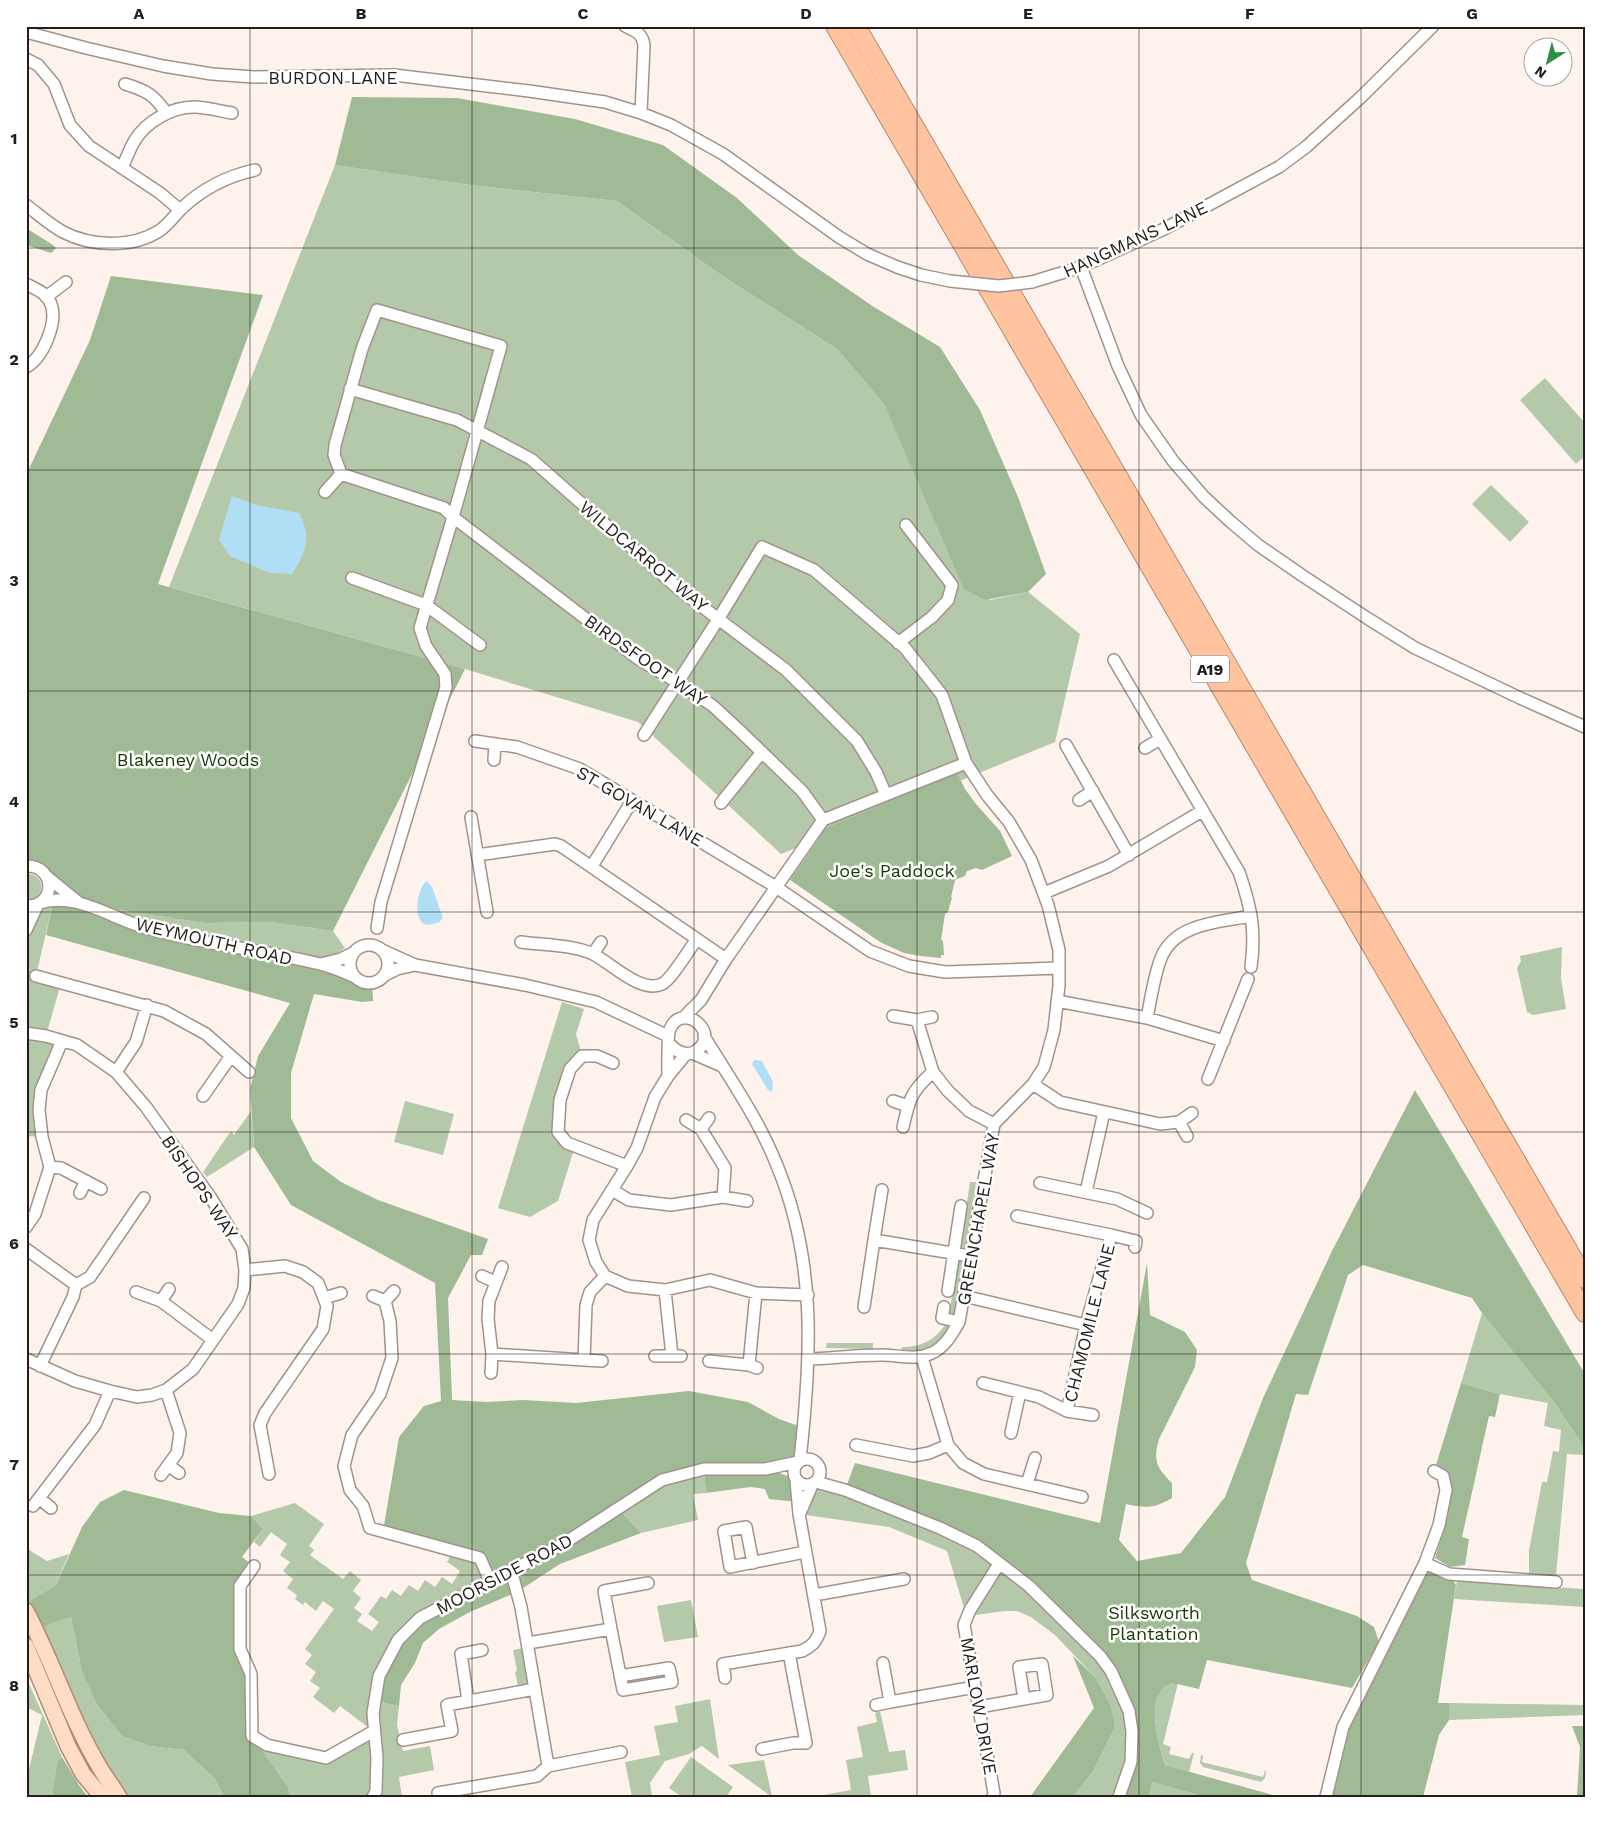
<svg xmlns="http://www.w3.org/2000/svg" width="1611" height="1823" viewBox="0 0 1611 1823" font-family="'Work Sans',sans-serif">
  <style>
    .green { fill: #b3c9aa }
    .forest { fill: #a0ba96 }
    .water { fill: #b0def4 }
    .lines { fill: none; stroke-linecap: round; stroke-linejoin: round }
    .minor-casing { stroke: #a3928b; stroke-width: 14 }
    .major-casing { stroke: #b28a70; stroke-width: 18 }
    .highway-casing { stroke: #b28a70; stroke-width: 20 }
    .minor { stroke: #fff; stroke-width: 11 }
    .major { stroke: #ffdcc5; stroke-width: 15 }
    .highway { stroke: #ffc49f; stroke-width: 18 }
    .minor-bridge-casing { stroke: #a3928b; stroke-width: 14; stroke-linecap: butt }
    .minor-bridge { stroke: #fff; stroke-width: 11 }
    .grid { fill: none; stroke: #241d1a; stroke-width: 1; stroke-opacity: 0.55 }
    .labels { text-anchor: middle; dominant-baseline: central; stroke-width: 5; stroke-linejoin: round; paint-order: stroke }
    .shield { fill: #fff; stroke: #66615f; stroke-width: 1 }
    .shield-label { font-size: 16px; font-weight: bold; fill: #241d1a }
    .street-label { font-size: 18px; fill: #241d1a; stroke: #fff }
    .park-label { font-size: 18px; fill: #183904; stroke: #fff }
    .neatline { fill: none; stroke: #241d1a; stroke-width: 2 }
    .grid-label { font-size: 16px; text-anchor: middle; font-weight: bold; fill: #241d1a }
  </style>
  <rect width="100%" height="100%" fill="#fef2ed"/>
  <path class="green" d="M335 165 470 185 617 201 724 277 837 349 884 404 912 466 990 600 1028 592 1080 634 1055 742 781 854 638 722 465 669 169 587Z
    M1545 378 1585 423V456L1576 464 1520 400Z
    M1491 485 1529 522 1510 542 1472 504Z
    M26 821 29 826V866H26Z
    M26 874C48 873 45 902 26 899Z
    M80 903 205 923 270 922 333 931 345 948 321 964 194 940Z
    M46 907H52L36 976 61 983 46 1036 62 1041 41 1090 42 1137 26 1136V931L36 912Z
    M1562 947 1561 978 1566 1009 1533 1015 1527 1012 1517 968 1521 961 1520 956Z
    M562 1002 584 1009 576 1034 582 1056 570 1069 558 1132 575 1146 558 1201 530 1217 498 1208Z
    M405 1101 454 1114 443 1155 394 1142Z
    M251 1111 254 1147 207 1177 203 1172 231 1131 234 1135Z
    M970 1182H976L965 1250 960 1249Z
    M959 1258 964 1259 955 1314 949 1313Z
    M1482 1313 1556 1405 1585 1449V1455L1567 1454 1556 1576 1529 1575V1550L1542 1482H1547L1553 1451 1559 1452 1561 1430 1544 1426 1548 1403 1500 1394 1461 1383Z
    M946 1323 951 1325C939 1344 924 1354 901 1352L902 1347C921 1347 936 1340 946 1323Z
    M827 1343H873V1349L826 1348Z
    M704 1469 706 1493 693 1494 698 1520 641 1533 619 1509 662 1480Z
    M812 1485 940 1528 999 1564 1111 1671 1132 1732 1119 1797H1073L1093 1771 1115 1727 1094 1676 1055 1635 1031 1617 1017 1611H1004L976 1615 963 1605 947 1551 889 1527 799 1514Z
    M295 1503 324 1524 309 1546 314 1550 310 1555 343 1579 350 1571 361 1580 353 1591 361 1598 354 1608 362 1614 357 1621 372 1631 379 1622 368 1614 381 1596 386 1599 392 1590 401 1596 409 1585 418 1591 425 1580 435 1587 442 1577 452 1584 460 1571 446 1561H448L451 1550 480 1558 490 1581 420 1618 375 1701 399 1706 397 1725 403 1751 430 1746 434 1770 399 1777 402 1797H291L288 1787 252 1736 326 1758 373 1731 340 1706 334 1713 313 1697 320 1688 310 1681 316 1672 305 1664 312 1655 305 1649 334 1609 323 1601 316 1611 305 1602 303 1605 295 1599 297 1595 287 1588 293 1579 283 1571 290 1562 280 1555 287 1544 271 1532 260 1547 254 1542 263 1529 251 1516Z
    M26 1548 47 1561 69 1554 56 1585 26 1603Z
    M1457 1581 1585 1589V1607L1454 1599Z
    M691 1600 698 1637 664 1642 657 1606Z
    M71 1617 82 1672 96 1703 122 1736 149 1746 184 1750 215 1779 224 1797H119L38 1633 48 1625Z
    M528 1647 535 1689 519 1692 515 1672 517 1671 513 1650Z
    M26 1677 62 1757 57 1762 52 1797H26V1782L42 1715 26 1707Z
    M1173 1683H1178L1163 1744 1171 1747 1169 1754 1189 1759 1192 1753H1194L1189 1772 1165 1765C1160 1749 1148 1707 1160 1691 1163 1687 1168 1685 1173 1683Z
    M710 1699 719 1759 702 1746 689 1754 665 1761 650 1783 652 1797H632L625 1762 660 1755 654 1726 678 1722 675 1706Z
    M1449 1703 1585 1705V1715L1449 1720Z
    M880 1711 889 1752 905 1750 908 1770 868 1776 871 1797H812L851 1790 846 1760 863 1757 857 1727 877 1722 875 1713Z
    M1201 1755 1203 1756 1202 1762 1263 1777 1265 1771H1266L1265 1778 1261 1782 1203 1767 1200 1763Z
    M691 1757 733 1787 726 1797H682L669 1788Z
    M764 1760 771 1792 772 1797 728 1765Z
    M1152 1782 1198 1795 1197 1797H1149Z"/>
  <path class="forest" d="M352 97 457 98 575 119 663 145 737 198 798 255 874 307 940 347 980 410 1018 497 1046 574 1028 592 985 600 964 589 884 404 837 349 724 277 617 201 470 185 335 165Z
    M26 228 53 245 56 248 51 253 26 245Z
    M111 276 263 295 158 584 465 669 333 931 270 922 205 923 83 904 137 925 372 978 373 1001 362 1002 314 994 291 1073V1118L313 1161 341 1182 378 1200 488 1239 482 1255H471L448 1298 452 1400 486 1402 523 1400 576 1403 689 1391 748 1402 779 1419 804 1428 800 1460 767 1469 794 1478 798 1502 769 1499 765 1489 750 1487 706 1493 704 1469 662 1480 619 1509 641 1533 560 1564 517 1592 470 1612 439 1629 423 1643 415 1663 401 1685 399 1706 375 1701 379 1676 420 1618 490 1581 480 1558 383 1531 399 1437 424 1406 441 1401 435 1283 291 1205 254 1147 250 1089 258 1056 290 1003 46 935 52 907 79 903 29 866V826L26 821V475L90 340Z
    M957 773 965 789 976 804 1000 831 1012 856 982 870 976 868 967 871 965 876 955 880 951 897 952 898 948 912 945 914 941 940 943 941 944 955H941V958L920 956 904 953 880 942 790 880 826 828Z
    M1415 1090 1585 1374V1449L1556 1405 1482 1313 1472 1298 1363 1265 1348 1275 1308 1395 1296 1394 1246 1563 1252 1580 1357 1616 1374 1627 1379 1642 1352 1688 1207 1660 1199 1689 1173 1683C1168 1685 1163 1687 1160 1692 1148 1707 1160 1749 1165 1765L1280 1797H1205L1152 1782 1149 1797H1119L1131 1762 1129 1711 1100 1656 977 1546 845 1490 855 1463 1100 1523 1147 1263 1150 1315 1185 1332 1197 1350 1195 1367 1159 1439C1153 1461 1156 1467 1172 1483V1498C1154 1509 1145 1508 1126 1504L1119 1540 1137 1561 1181 1553 1225 1497 1263 1398 1332 1251Z
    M1461 1383 1500 1394 1495 1417 1489 1416 1462 1537 1469 1539 1465 1565 1450 1567 1435 1558 1445 1527 1451 1490 1448 1473 1436 1465Z
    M124 1490 219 1513 251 1516 263 1529 242 1557 254 1566 240 1586V1629L251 1674 252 1736 288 1787 291 1797H224L215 1779 184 1750 149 1746 122 1736 96 1703 82 1672 71 1617 48 1625 38 1633 26 1611V1603L56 1585 82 1527 100 1502Z
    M1425 1563 1449 1574 1456 1585 1438 1703H1449V1720L1439 1735 1423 1797H1326L1336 1755Z
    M1073 1656 1094 1676 1111 1707 1115 1727 1093 1771 1073 1797H1030L1094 1708Z
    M1572 1726H1585V1797H1577L1580 1747Z
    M62 1757 79 1785 88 1797 52 1796 57 1762Z"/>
  <path class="water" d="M232 496 257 505 299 513C312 537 306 552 292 574L270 573 230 556 219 540Z
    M427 881 432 887 443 918C440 922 438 923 433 924 411 931 415 889 427 881Z
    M754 1060 762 1061 773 1082 772 1092 768 1090 752 1064Z"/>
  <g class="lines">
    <defs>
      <path id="minor" d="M625 26C636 31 642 33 644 45L641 113
        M26 32 86 48 163 66 212 74 254 77 394 75 529 91 605 102 641 113 671 125 723 154 839 237 867 254 897 267 921 275 950 281
        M26 59 38 65 54 84 70 125 89 146 160 193 180 210
        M125 84C145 90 155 95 166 113
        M122 168C126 159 130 148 135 140 147 121 172 107 194 107 206 107 220 111 232 113
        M26 205C38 214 50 225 63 232 92 247 132 248 159 231 168 225 174 216 181 209 202 189 227 176 255 170
        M1081 267 1118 366 1141 415 1173 461 1204 497 1231 522 1258 545 1303 576 1367 618 1415 648 1520 698 1585 727
        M1032 282 1081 267 1162 230 1279 167 1306 147 1360 98 1433 26
        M26 284C36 289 47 293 51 304 58 322 43 358 26 367
        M46 297 66 282
        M350 389 457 420 531 459 680 590 786 670 857 741 876 772 886 795
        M341 474 334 455 335 445 362 349 377 310 501 346 453 517 420 628 426 646 445 674 446 687 381 902 377 928
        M325 492 341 474 444 508 453 517 637 658 677 682 713 706 740 731 802 791 823 820
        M352 578 426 605 480 645
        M898 643 932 617 948 600 952 585 906 525
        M1114 660 1239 872C1251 907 1256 930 1251 967
        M644 735 719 618 762 547 814 570 905 648 942 695 966 763 987 795 1009 822 1031 860 1048 905 1059 950V985L1054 1030 1044 1067 1033 1084 994 1124 959 1322C952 1334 945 1347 932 1353 915 1361 899 1355 882 1355 858 1355 833 1358 809 1359
        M475 741 517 747 580 769 776 887 870 951 909 966 945 972 1059 968
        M1066 745 1129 855
        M1145 748 1160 739
        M494 760 495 744
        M1079 800 1093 791
        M721 803 762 752
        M471 817 487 912
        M477 855 555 844 561 846 726 959
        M26 866C56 865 57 907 26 906
        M592 866 632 801
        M46 876 78 902
        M1044 893 1109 866 1202 811
        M39 903C73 892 107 915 137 925 197 944 259 949 320 964 332 967 344 972 355 977
        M26 930 38 904
        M521 942C543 945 574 945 593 954 611 963 641 994 662 984 671 980 690 948 697 939
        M350 964a19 19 0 1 1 38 0a19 19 0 1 1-38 0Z
        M382 950 415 965 525 985 596 1002 668 1036
        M593 954 601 942
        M321 964 341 959 353 953
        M385 975 397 969 415 965
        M36 976 164 1011 206 1034 249 1072
        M1057 1001 1147 1018 1224 1041
        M893 1016 917 1020 933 1072 948 1091 969 1111 994 1124
        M683 1018 701 1000 726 959 823 820 966 763
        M1147 1018C1151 998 1154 976 1161 958 1175 923 1220 922 1251 916
        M917 1020 932 1017
        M26 1033 46 1036 77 1045 116 1072 146 1107 211 1198 242 1249 245 1270 244 1288 238 1304 193 1369 166 1390 152 1395 137 1397 110 1391 75 1381 26 1359
        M704 1036C730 1079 760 1121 778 1168 817 1264 811 1360 800 1460
        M692 1053 722 1066
        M686 1054 668 1076 655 1097 637 1148 627 1166 593 1220 589 1240 596 1262 605 1276 628 1286 665 1290 710 1280 756 1293 808 1295
        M613 1063 597 1056H582L570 1069 560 1100 558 1132 567 1143 627 1166
        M116 1072 136 1042 147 1005
        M668 1076C668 1066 667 1035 670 1029 683 999 726 1037 692 1053 682 1055 675 1051 669 1043
        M1208 1079 1248 979
        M1033 1084 1060 1102 1160 1124 1179 1122 1187 1136
        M203 1096 231 1056
        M893 1101 908 1106
        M709 1118 701 1129 725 1168 723 1197
        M686 1120 701 1129
        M1179 1122 1192 1113
        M903 1127C909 1100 911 1091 933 1072
        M50 1167 61 1168 101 1189
        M1040 1183 1117 1199 1147 1213
        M612 1190 629 1200 671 1205 723 1197 747 1201
        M1086 1192 1104 1112
        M80 1193 86 1181
        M1017 1216 1111 1235 1086 1325 1067 1411
        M26 1227 35 1214 50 1167 42 1137 39 1110 41 1090 62 1041
        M1111 1235 1136 1241 1135 1247
        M874 1240 882 1190
        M26 1249 76 1285
        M502 1267 489 1301 488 1319 492 1354 584 1360 586 1305 590 1292 605 1276
        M245 1270 285 1266 303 1272 318 1283 327 1306 323 1329 265 1413 260 1425 269 1474
        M482 1276 495 1282
        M665 1290 672 1356
        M394 1291 385 1301 390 1321 392 1358 380 1394 352 1435 344 1466 350 1490 363 1506 370 1528 480 1558 490 1581
        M948 1291 961 1206
        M136 1292 161 1301 213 1340
        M373 1296 385 1301
        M964 1296 1086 1325
        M324 1298 341 1293
        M161 1301 169 1289
        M864 1307 874 1240 970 1256
        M944 1307 942 1318 959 1322
        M655 1356H681
        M584 1360 602 1361
        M709 1361 749 1365 757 1368
        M749 1365 756 1293
        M40 1366 73 1297 76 1285 90 1277 144 1198
        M491 1373 492 1354
        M983 1383 1039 1397 1067 1411 1093 1415
        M1011 1433 1020 1392
        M856 1445 913 1456 929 1453 948 1445 922 1357
        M948 1445 963 1463 984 1474 1082 1497
        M794 1472a13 13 0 1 1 26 0a13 13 0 1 1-26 0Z
        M168 1465 179 1473
        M161 1475 177 1453 180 1433 166 1390
        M816 1482 845 1490 940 1528 977 1546 1029 1586 1100 1656 1111 1671 1129 1711 1132 1732 1131 1762 1119 1797
        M1027 1484 1035 1458
        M39 1498 51 1508
        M33 1506 95 1425 110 1391
        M800 1513 812 1485
        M753 1563 746 1527 724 1531 730 1567 805 1552
        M1425 1563 1449 1574 1556 1582
        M254 1566 240 1586V1649L251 1674 252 1736 267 1745 326 1758 374 1731
        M511 1570 521 1607 548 1766
        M814 1595 904 1579
        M611 1629 604 1591 648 1583
        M528 1643 611 1629 623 1690 672 1682 669 1668 620 1676
        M883 1663 890 1702 975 1687
        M725 1678 723 1664 802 1651C812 1646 816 1642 820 1631L799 1514 796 1480
        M468 1701 461 1654 482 1650
        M876 1705 890 1702
        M979 1707 1047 1695 1042 1664 1019 1667 1024 1699
        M403 1740 452 1731 447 1705 535 1689
        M762 1749 793 1743H806L789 1653
        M438 1793 537 1776 548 1766 621 1752
        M373 1797 376 1791 377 1758 373 1713 379 1676 398 1640 420 1618 563 1544 662 1480 704 1469H765L798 1462
        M993 1797 994 1793 964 1625 970 1610 999 1564
        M1326 1797 1343 1727 1425 1563 1439 1525 1446 1490 1443 1476 1434 1471"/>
      <path id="major" d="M26 1611C53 1662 70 1718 100 1768 106 1778 113 1787 119 1797
        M26 1646 68 1746 83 1774 102 1797"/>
      <path id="highway" d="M835 26 1585 1313
        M856 26 1585 1279"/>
    </defs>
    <use href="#minor" class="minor-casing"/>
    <use href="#major" class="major-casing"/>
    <use href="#highway" class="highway-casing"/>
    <use href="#minor" class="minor"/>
    <use href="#major" class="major"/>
    <use href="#highway" class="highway"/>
    <defs>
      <path id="minor-bridge" d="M950 281 999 286 1032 282"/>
    </defs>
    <use href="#minor-bridge" class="minor-bridge-casing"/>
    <use href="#minor-bridge" class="minor-bridge"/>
  </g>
  <path class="grid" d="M250 26V1797M472 26V1797M694 26V1797M917 26V1797M1139 26V1797M1361 26V1797M26 248H1585M26 470H1585M26 691H1585M26 912H1585M26 1132H1585M26 1354H1585M26 1575H1585"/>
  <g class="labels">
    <rect class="shield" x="1191" y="655.5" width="38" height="27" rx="4"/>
    <g class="shield-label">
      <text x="1210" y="669">A19</text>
    </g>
    <g class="street-label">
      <text x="333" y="77">BURDON LANE</text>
      <text transform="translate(1135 239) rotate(-25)">HANGMANS LANE</text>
      <text transform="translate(644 556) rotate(40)">WILDCARROT WAY</text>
      <text transform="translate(646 660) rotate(35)">BIRDSFOOT WAY</text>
      <text transform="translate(640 806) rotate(30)">ST GOVAN LANE</text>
      <text transform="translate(214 941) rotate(13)">WEYMOUTH ROAD</text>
      <text transform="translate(200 1187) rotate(56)">BISHOPS WAY</text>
      <text transform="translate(978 1219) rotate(-80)">GREENCHAPEL WAY</text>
      <text transform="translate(1089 1323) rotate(-76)">CHAMOMILE LANE</text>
      <text transform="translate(504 1574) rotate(-28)">MOORSIDE ROAD</text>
      <text transform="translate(979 1706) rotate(80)">MARLOW DRIVE</text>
    </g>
    <g class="park-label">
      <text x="188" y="759">Blakeney Woods</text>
      <text x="892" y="870">Joe's Paddock</text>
      <text x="1154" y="1612">Silksworth<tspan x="1154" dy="21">Plantation</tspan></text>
    </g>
  </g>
  <rect width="1611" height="1823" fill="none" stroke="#ffffff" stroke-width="55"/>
  <g transform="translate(1548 62) rotate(216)"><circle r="24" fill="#ffffff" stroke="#a7a5a3"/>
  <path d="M0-4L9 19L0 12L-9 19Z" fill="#2b9045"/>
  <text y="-8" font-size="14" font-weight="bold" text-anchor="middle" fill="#241d1a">N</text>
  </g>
  <rect x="28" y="28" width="1556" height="1768" class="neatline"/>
  <g class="grid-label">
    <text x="139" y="19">A</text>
    <text x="361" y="19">B</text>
    <text x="583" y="19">C</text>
    <text x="806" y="19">D</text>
    <text x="1028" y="19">E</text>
    <text x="1250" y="19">F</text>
    <text x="1472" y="19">G</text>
    <text x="14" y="144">1</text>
    <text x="14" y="365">2</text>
    <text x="14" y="586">3</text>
    <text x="14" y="807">4</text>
    <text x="14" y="1028">5</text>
    <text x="14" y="1249">6</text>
    <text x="14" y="1470">7</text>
    <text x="14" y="1691">8</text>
  </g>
</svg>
